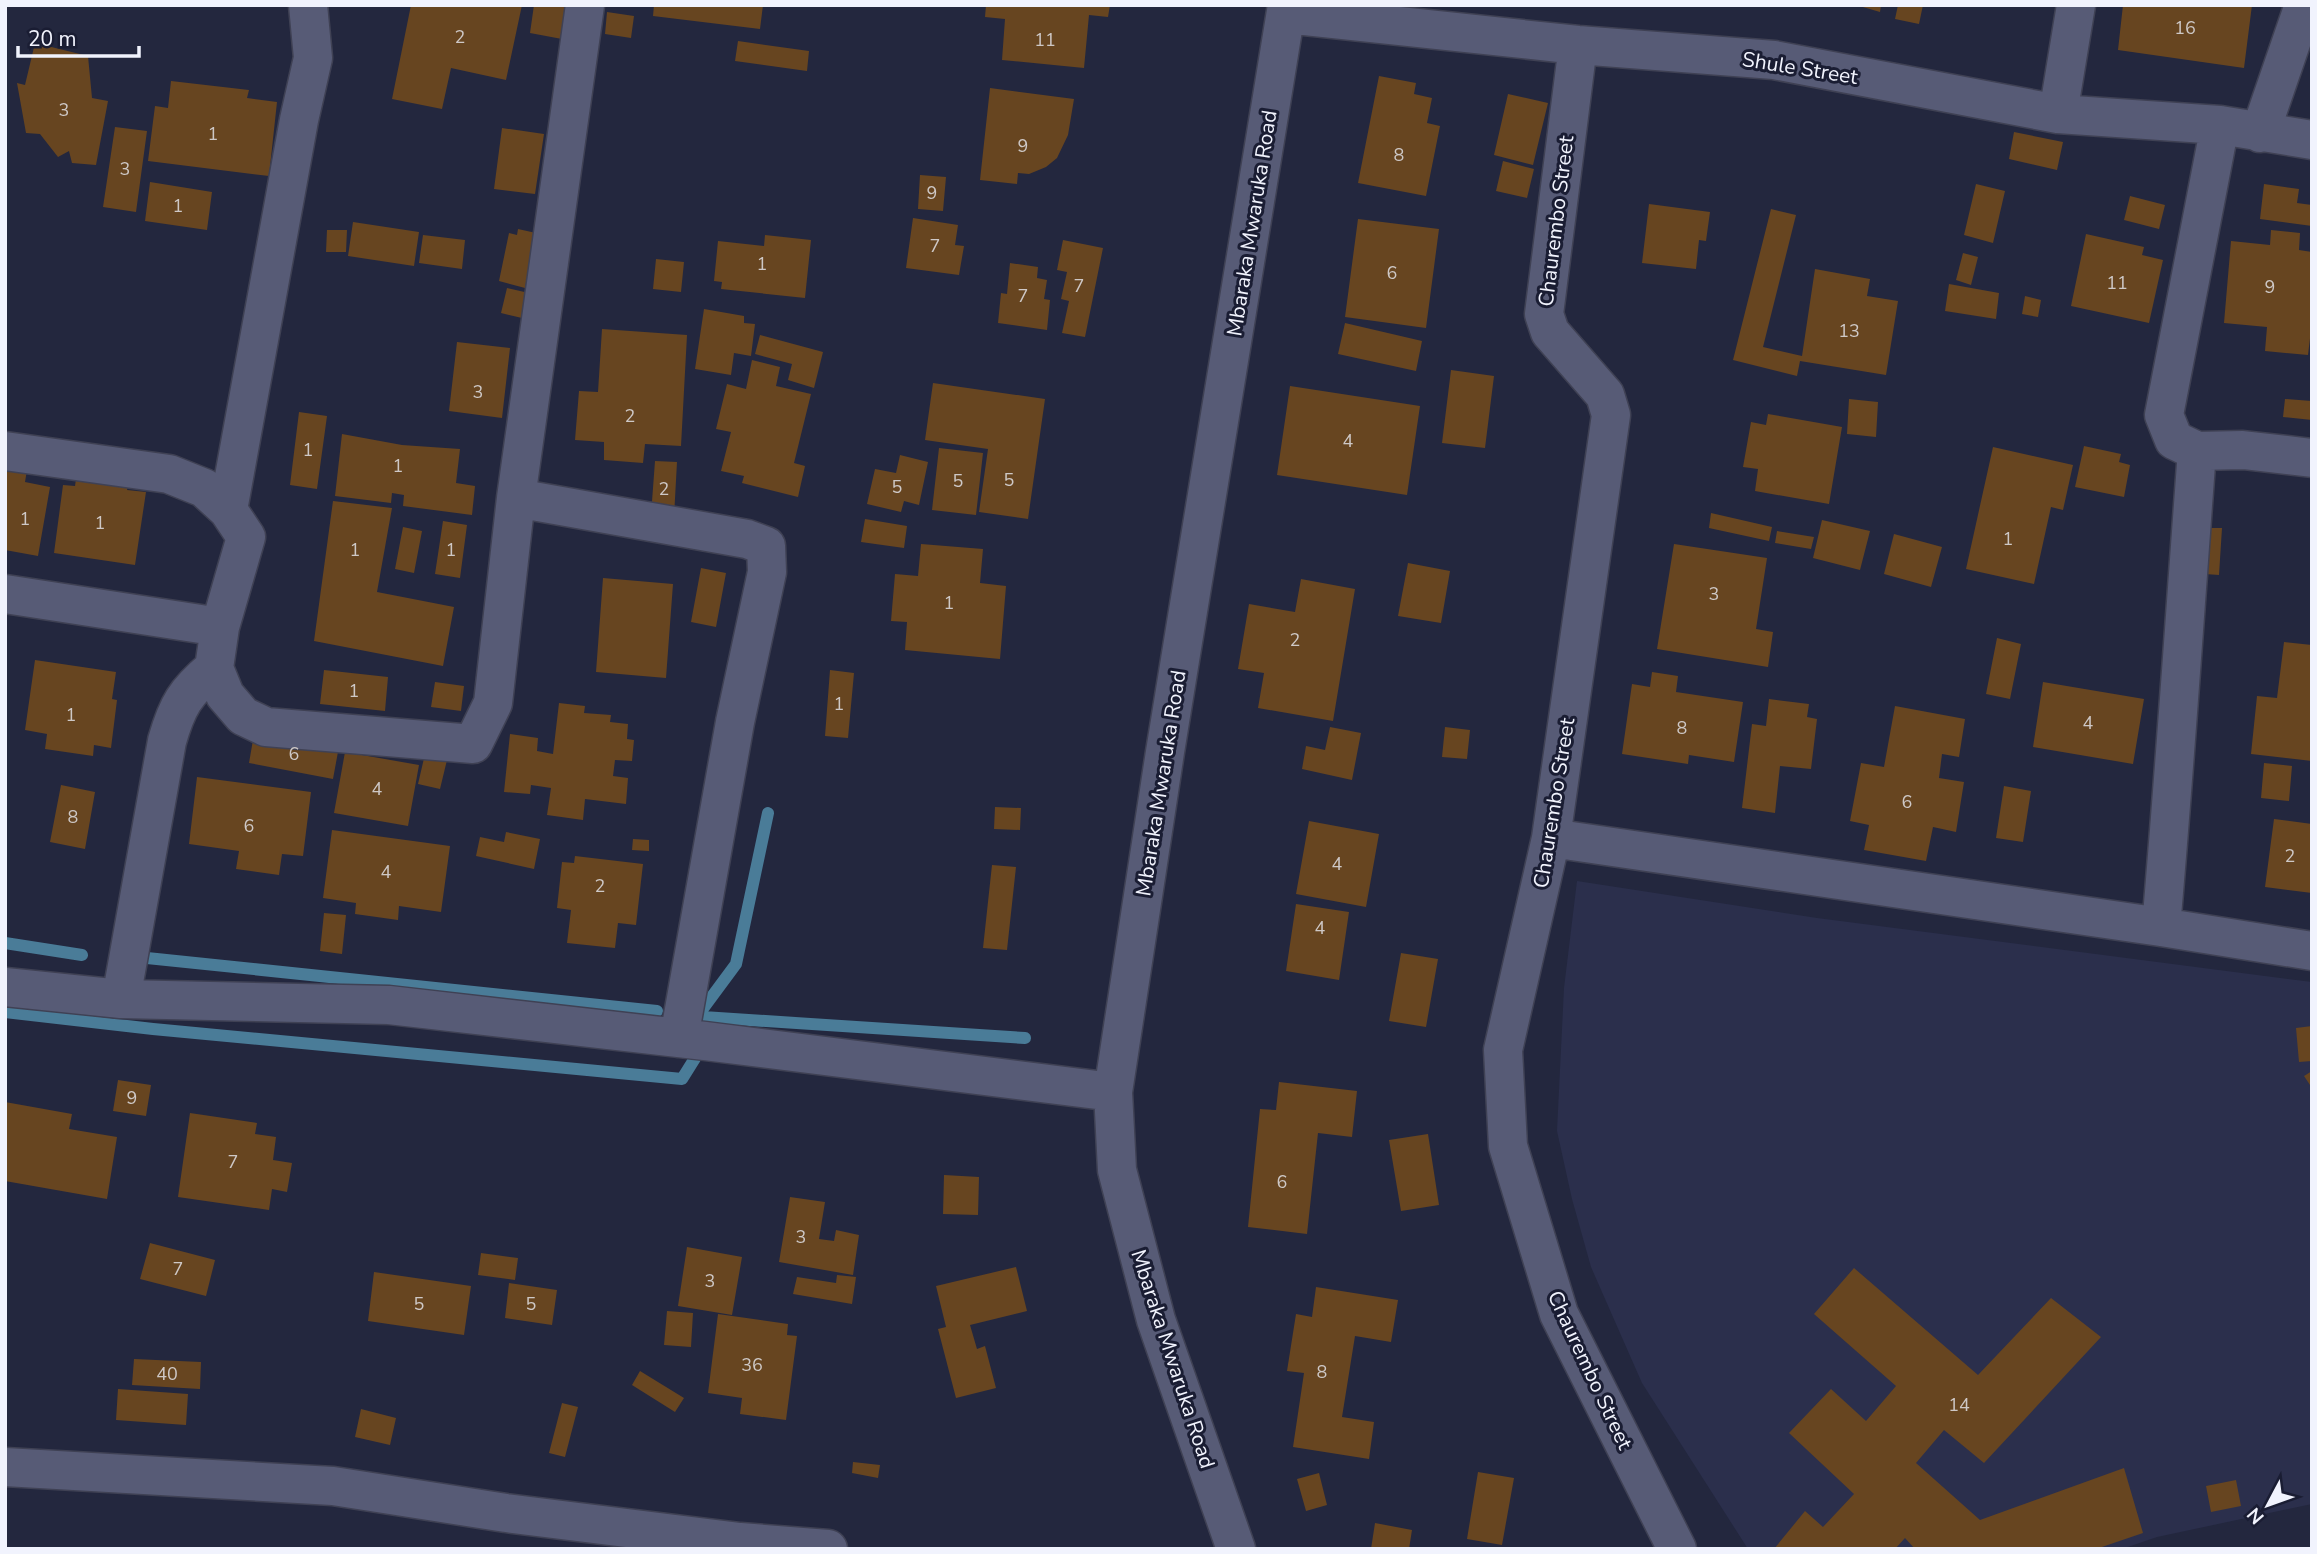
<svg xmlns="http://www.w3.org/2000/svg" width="2317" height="1554" viewBox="0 0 2317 1554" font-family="'Nunito Sans',sans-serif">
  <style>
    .built { fill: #2b2f4c }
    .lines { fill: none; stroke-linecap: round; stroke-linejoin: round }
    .stream { stroke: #4a7c98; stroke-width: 12 }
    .building { fill: #674520 }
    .minor-casing { stroke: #3f4154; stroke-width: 41 }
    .minor { stroke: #575b76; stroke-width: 38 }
    .labels { text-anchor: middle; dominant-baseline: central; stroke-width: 6; stroke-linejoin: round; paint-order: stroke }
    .number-label { font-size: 18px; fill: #cec8c6 }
    .street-label { font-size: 21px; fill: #f1f3fd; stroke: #1a1d33 }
  </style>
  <rect width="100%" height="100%" fill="#23273e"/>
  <path class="built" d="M1577 881 1817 918 2312 982V1504L2157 1537 2122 1549H1748L1642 1383 1591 1267 1572 1199 1557 1131 1564 988Z"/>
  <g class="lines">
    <path class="stream" d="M5 943 82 955
      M147 958 657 1011
      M5 1012 153 1029 682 1079 702 1047
      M688 1016 1025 1038
      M696 1018 736 964 768 813"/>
  </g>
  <path class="building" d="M411 5H522L506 80 451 68 442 109 392 99Z
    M534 5H568L562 39 530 33Z
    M654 5H763L760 29 653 16Z
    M986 5H1110L1108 17 1089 15 1084 68 1002 60 1005 19 985 17Z
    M1856 5H1881L1880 12Z
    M1898 5H1923L1919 24 1895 19Z
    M2123 5H2252L2244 68 2118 50Z
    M607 12 634 16 631 38 605 34Z
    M738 41 809 51 807 71 735 61Z
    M35 43 88 56 92 98 108 101 96 165 72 163 69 151 58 157 40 134 26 133 17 83 25 85Z
    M1379 76 1416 83 1414 94 1432 98 1427 123 1440 126 1426 196 1358 183Z
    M171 81 249 90 247 98 277 102 269 176 148 161 155 106 168 108Z
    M990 88 1074 99 1068 135 1057 158 1046 167 1029 174 1018 173 1017 184 980 180Z
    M1508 94 1548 103 1533 165 1494 155Z
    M115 127 147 131 136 212 103 207Z
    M502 128 544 134 535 194 494 189Z
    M2014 132 2063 142 2057 170 2009 159Z
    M1503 161 1534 169 1527 198 1496 191Z
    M920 175 946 177 943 211 918 209Z
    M150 182 212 192 207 230 145 221Z
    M1976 184 2005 191 1993 243 1964 235Z
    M2264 184 2299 189 2297 203 2312 205V226L2260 219Z
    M2130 196 2165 205 2159 229 2124 220Z
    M1649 204 1710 212 1706 241 1699 240 1696 269 1642 263Z
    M1771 209 1796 215 1763 347 1802 356 1815 269 1870 279 1867 296 1898 301 1886 375 1800 361 1797 376 1733 360Z
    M913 218 958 225 955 245 964 246 959 275 906 268Z
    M1358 219 1439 229 1426 328 1345 317Z
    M353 222 419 232 414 266 348 256Z
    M518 229 536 233 525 288 499 281 509 233 517 235Z
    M327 230H347L346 252H326Z
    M2271 230 2300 233 2299 250 2312 252V322L2308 355 2265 351 2267 327 2224 323 2231 241 2270 245Z
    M2086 234 2144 247 2142 255 2163 260 2149 323 2071 306Z
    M423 235 465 240 462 269 419 263Z
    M765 235 811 240 805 298 721 289 722 282 714 281 718 241 764 246Z
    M1063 240 1103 248 1085 337 1062 333 1069 301 1061 299 1067 272 1057 270Z
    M1963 253 1978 257 1971 285 1956 280Z
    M656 259 684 262 681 292 653 289Z
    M1010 263 1038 267 1037 278 1047 280 1044 299 1050 300 1047 330 998 323 1001 293 1007 294Z
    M1949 284 1999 293 1996 319 1945 311Z
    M507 288 529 293 522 318 501 313Z
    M2025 296 2041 300 2038 317 2022 314Z
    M704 309 744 316V323L755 324 751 356 734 353 731 375 695 369Z
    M1345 323 1422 341 1416 371 1338 354Z
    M602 329 687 335 681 446 645 444 643 463 604 460V442L575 440 579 391 598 392Z
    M760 335 823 352 814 388 788 380 792 364 755 354Z
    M457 342 510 348 502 418 449 411Z
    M752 360 780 367 776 386 811 394 794 463 805 466 798 497 742 483 744 476 721 471 731 432 716 429 727 384 746 389Z
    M1451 370 1494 376 1485 448 1442 443Z
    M933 383 1045 399 1028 519 979 512 988 449 925 440Z
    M1290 386 1420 406 1407 495 1277 475Z
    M1849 399 1878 402 1876 437 1847 434Z
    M2285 399 2312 401V420L2283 417Z
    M299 412 327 416 317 489 290 485Z
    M1768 414 1842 427 1829 504 1755 491 1758 469 1743 467 1751 422 1766 425Z
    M342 434 402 445 460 449 456 483 475 486 472 515 403 506 404 495 392 493 391 503 335 496Z
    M2084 446 2121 454 2119 462 2130 465 2124 497 2075 487Z
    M1993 447 2073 465 2063 510 2051 507 2034 584 1966 569Z
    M939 448 983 453 976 515 932 510Z
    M900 455 928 462 919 505 904 501 901 512 867 504 875 469 896 473Z
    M655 461 677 462 674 517 651 515Z
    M5 467 27 470 25 482 50 487 38 556 5 550Z
    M77 472 129 480 127 490 146 492 135 565 54 553 63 485 75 486Z
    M333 501 392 508 377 592 454 607 443 666 314 641Z
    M1711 513 1772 527 1769 541 1709 528Z
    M865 519 907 526 904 548 861 542Z
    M1822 520 1870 531 1860 570 1813 558Z
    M443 521 467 525 460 578 435 574Z
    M403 527 422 531 414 573 395 569Z
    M2208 528H2222L2219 575 2205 574Z
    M1777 531 1814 537 1811 549 1775 543Z
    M1894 534 1942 547 1931 587 1884 574Z
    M921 544 983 549 980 583 1006 586 1000 659 905 650 907 622 891 621 895 574 918 576Z
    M1674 544 1767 558 1756 629 1773 632 1768 667 1657 649Z
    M1408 563 1450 571 1441 623 1398 616Z
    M701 568 726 573 716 627 691 622Z
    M603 578 673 584 666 678 596 672Z
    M1301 579 1355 589 1333 721 1258 708 1264 673 1238 669 1249 604 1295 612Z
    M1997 638 2021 644 2010 699 1986 694Z
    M2284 642 2312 645V761L2251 754 2257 696 2277 698Z
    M35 660 116 672 112 699 117 700 111 748 94 745 93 756 45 749 47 734 25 730Z
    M324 670 388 677 385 711 320 704Z
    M830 670 854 673 848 738 825 736Z
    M1652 672 1678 676 1676 692 1743 702 1734 762 1689 755 1688 764 1622 754 1632 684 1650 687Z
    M435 682 464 686 461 711 431 707Z
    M2043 682 2144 699 2133 764 2033 747Z
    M1769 699 1809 704 1807 717 1817 719 1811 769 1780 766 1775 813 1742 808 1752 724 1766 726Z
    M559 703 585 706 584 713 611 715 610 722 628 724 627 739 634 740 632 761 615 760 613 776 628 778 626 804 585 799 583 820 547 815 551 788 531 785 530 794 504 792 510 734 538 738 537 751 553 754Z
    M1895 706 1965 719 1959 757 1942 754 1939 778 1964 782 1956 832 1933 827 1926 861 1864 850 1869 825 1850 821 1861 763 1884 767Z
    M1330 727 1361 733 1352 780 1302 769 1306 746 1325 750Z
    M1445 727 1470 730 1467 759 1442 757Z
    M254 734 340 741 333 779 249 763Z
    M345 752 419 765 408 826 334 813Z
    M425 754 447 760 440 789 418 784Z
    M2264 763 2292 766 2289 801 2261 798Z
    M197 777 311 792 303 856 282 854 279 875 236 869 239 851 189 844Z
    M61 785 95 792 85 849 50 842Z
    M2004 786 2031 791 2023 842 1996 838Z
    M995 807 1021 808 1020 830 994 829Z
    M2274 819 2312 824V893L2265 887Z
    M1309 821 1379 834 1366 907 1296 894Z
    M332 830 450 846 441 912 399 906 398 920 355 914 356 903 323 898Z
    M506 832 540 839 534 869 476 856 480 837 504 842Z
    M633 839 649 840V851L632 850Z
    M575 856 643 864 636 925 618 923 615 948 567 943 571 910 557 908 562 862 574 863Z
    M992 865 1016 867 1007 950 983 948Z
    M1296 904 1349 912 1339 980 1286 971Z
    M324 913 346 915 342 954 320 951Z
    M1401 953 1438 959 1426 1027 1389 1021Z
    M2312 1026V1061L2299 1062 2296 1028Z
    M2312 1071V1088L2304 1076Z
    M118 1080 151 1085 146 1116 113 1111Z
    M1279 1082 1357 1091 1352 1137 1318 1133 1307 1234 1248 1227 1260 1109 1276 1110Z
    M5 1102 72 1114 69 1129 117 1137 107 1199 5 1181Z
    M190 1113 257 1123 255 1134 276 1137 273 1160 292 1163 287 1192 272 1189 269 1210 178 1197Z
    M1428 1134 1439 1205 1401 1211 1389 1140Z
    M944 1175 979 1177 978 1215 943 1214Z
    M790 1197 825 1202 819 1239 834 1241 836 1230 859 1235 853 1275 779 1262Z
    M150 1243 215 1260 206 1296 140 1279Z
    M687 1247 742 1257 732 1315 678 1306Z
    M481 1253 518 1258 515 1280 478 1275Z
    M1016 1267 1027 1311 970 1325 977 1349 985 1346 996 1388 956 1398 938 1329 946 1327 936 1286Z
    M1854 1268 1978 1375 2051 1298 2101 1337 1984 1463 1944 1430 1916 1463 1980 1520 2124 1468 2143 1533 2096 1549H1915L1905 1538 1895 1549H1774L1805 1511 1823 1527 1854 1494 1789 1433 1831 1389 1866 1421 1896 1386 1814 1314Z
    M374 1272 471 1286 464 1335 368 1321Z
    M837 1275 856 1277 852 1304 793 1294 797 1277 836 1283Z
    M509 1283 557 1290 552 1325 505 1318Z
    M1316 1287 1398 1300 1391 1342 1355 1336 1342 1417 1374 1422 1369 1459 1293 1447 1304 1373 1287 1371 1296 1314 1312 1317Z
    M667 1311 693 1313 691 1347 664 1345Z
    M718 1314 788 1324 787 1335 797 1336 786 1420 740 1414 742 1398 708 1393Z
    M134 1359 201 1362 200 1389 132 1385Z
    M640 1371 684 1398 675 1412 632 1385Z
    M118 1389 188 1394 186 1425 116 1420Z
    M562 1403 578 1407 565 1457 549 1453Z
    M361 1409 396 1418 390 1445 355 1437Z
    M853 1462 880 1465 878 1478 852 1473Z
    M1478 1472 1514 1478 1502 1545 1467 1539Z
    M1319 1473 1327 1505 1306 1511 1297 1479Z
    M2236 1480 2241 1506 2211 1512 2206 1486Z
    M1375 1523 1412 1530 1409 1549H1371Z"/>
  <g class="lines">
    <defs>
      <path id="minor" d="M1286 14 1578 45 1774 60 2058 114 2220 125 2312 140
        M1578 45 1544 314 1550 332 1605 395 1611 415 1551 838 1503 1050 1508 1146 1559 1314 1677 1549
        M2058 114 2076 5
        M2220 125 2164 415 2174 440 2197 451 2243 450 2312 458
        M2260 133 2304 5
        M5 451 169 474 204 488 228 510 246 537 220 627 214 668 225 695 243 716 266 727 473 744 493 703 516 498 585 5
        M516 498 747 539 766 546 767 572 735 722 679 1038
        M228 510 299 120 313 58 308 5
        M5 594 220 627
        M1551 838 2161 927 2312 951
        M2161 927C2175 768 2185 610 2197 451
        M5 987 121 999 389 1005 705 1041 1113 1092
        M121 999 167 741C177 706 185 692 214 668
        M5 1467 333 1486 506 1513 740 1542 828 1549
        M1236 1549 1156 1320 1117 1170 1113 1092 1165 752 1287 5"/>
    </defs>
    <use href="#minor" class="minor-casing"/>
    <use href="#minor" class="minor"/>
  </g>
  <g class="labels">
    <g class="number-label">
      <text x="2185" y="28">16</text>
      <text x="460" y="37">2</text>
      <text x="1045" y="40">11</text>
      <text x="64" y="110">3</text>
      <text x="213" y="134">1</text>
      <text x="1023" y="146">9</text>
      <text x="1399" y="155">8</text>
      <text x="125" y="169">3</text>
      <text x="932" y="193">9</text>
      <text x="178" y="206">1</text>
      <text x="935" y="246">7</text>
      <text x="762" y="264">1</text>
      <text x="1392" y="273">6</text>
      <text x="2117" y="283">11</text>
      <text x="1079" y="286">7</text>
      <text x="2270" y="287">9</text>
      <text x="1023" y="296">7</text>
      <text x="1849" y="331">13</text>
      <text x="478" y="392">3</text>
      <text x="630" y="416">2</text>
      <text x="1348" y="441">4</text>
      <text x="308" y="450">1</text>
      <text x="398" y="466">1</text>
      <text x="1009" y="480">5</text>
      <text x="958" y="481">5</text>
      <text x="897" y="487">5</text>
      <text x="664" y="489">2</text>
      <text x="25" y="519">1</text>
      <text x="100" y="523">1</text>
      <text x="2008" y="539">1</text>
      <text x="355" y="550">1</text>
      <text x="451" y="550">1</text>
      <text x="1714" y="594">3</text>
      <text x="949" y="603">1</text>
      <text x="1295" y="640">2</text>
      <text x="354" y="691">1</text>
      <text x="839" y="704">1</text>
      <text x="71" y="715">1</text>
      <text x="2088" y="723">4</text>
      <text x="1682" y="728">8</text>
      <text x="294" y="754">6</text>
      <text x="377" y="789">4</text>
      <text x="1907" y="802">6</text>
      <text x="73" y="817">8</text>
      <text x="249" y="826">6</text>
      <text x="2290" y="856">2</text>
      <text x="1337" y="864">4</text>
      <text x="386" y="872">4</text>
      <text x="600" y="886">2</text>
      <text x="1320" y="928">4</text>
      <text x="132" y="1098">9</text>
      <text x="233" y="1162">7</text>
      <text x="1282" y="1182">6</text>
      <text x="801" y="1237">3</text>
      <text x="178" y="1269">7</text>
      <text x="710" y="1281">3</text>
      <text x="419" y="1304">5</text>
      <text x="531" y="1304">5</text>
      <text x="752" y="1365">36</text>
      <text x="1322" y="1372">8</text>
      <text x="167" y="1374">40</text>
      <text x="1959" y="1405">14</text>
    </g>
    <g class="street-label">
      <text transform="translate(1800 68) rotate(9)">Shule Street</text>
      <text transform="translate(1556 221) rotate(-83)">Chaurembo Street</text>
      <text transform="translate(1252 223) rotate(-81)">Mbaraka Mwaruka Road</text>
      <text transform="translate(1161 783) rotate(-81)">Mbaraka Mwaruka Road</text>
      <text transform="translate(1554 803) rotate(-81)">Chaurembo Street</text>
      <text transform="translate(1173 1359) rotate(72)">Mbaraka Mwaruka Road</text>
      <text transform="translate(1590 1370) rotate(65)">Chaurembo Street</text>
    </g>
  </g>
  <rect width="2317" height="1554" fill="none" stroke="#f1f3fd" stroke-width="14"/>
  <g transform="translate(2268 1505) rotate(229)" stroke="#1a1d33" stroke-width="5" paint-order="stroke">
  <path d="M0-5L12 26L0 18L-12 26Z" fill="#f1f3fd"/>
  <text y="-10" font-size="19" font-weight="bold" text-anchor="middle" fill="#f1f3fd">N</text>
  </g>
  <path d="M18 46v10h121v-10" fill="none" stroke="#f1f3fd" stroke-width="3.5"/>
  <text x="28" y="46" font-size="21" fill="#f1f3fd" stroke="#1a1d33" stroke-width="5" paint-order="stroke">20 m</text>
</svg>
